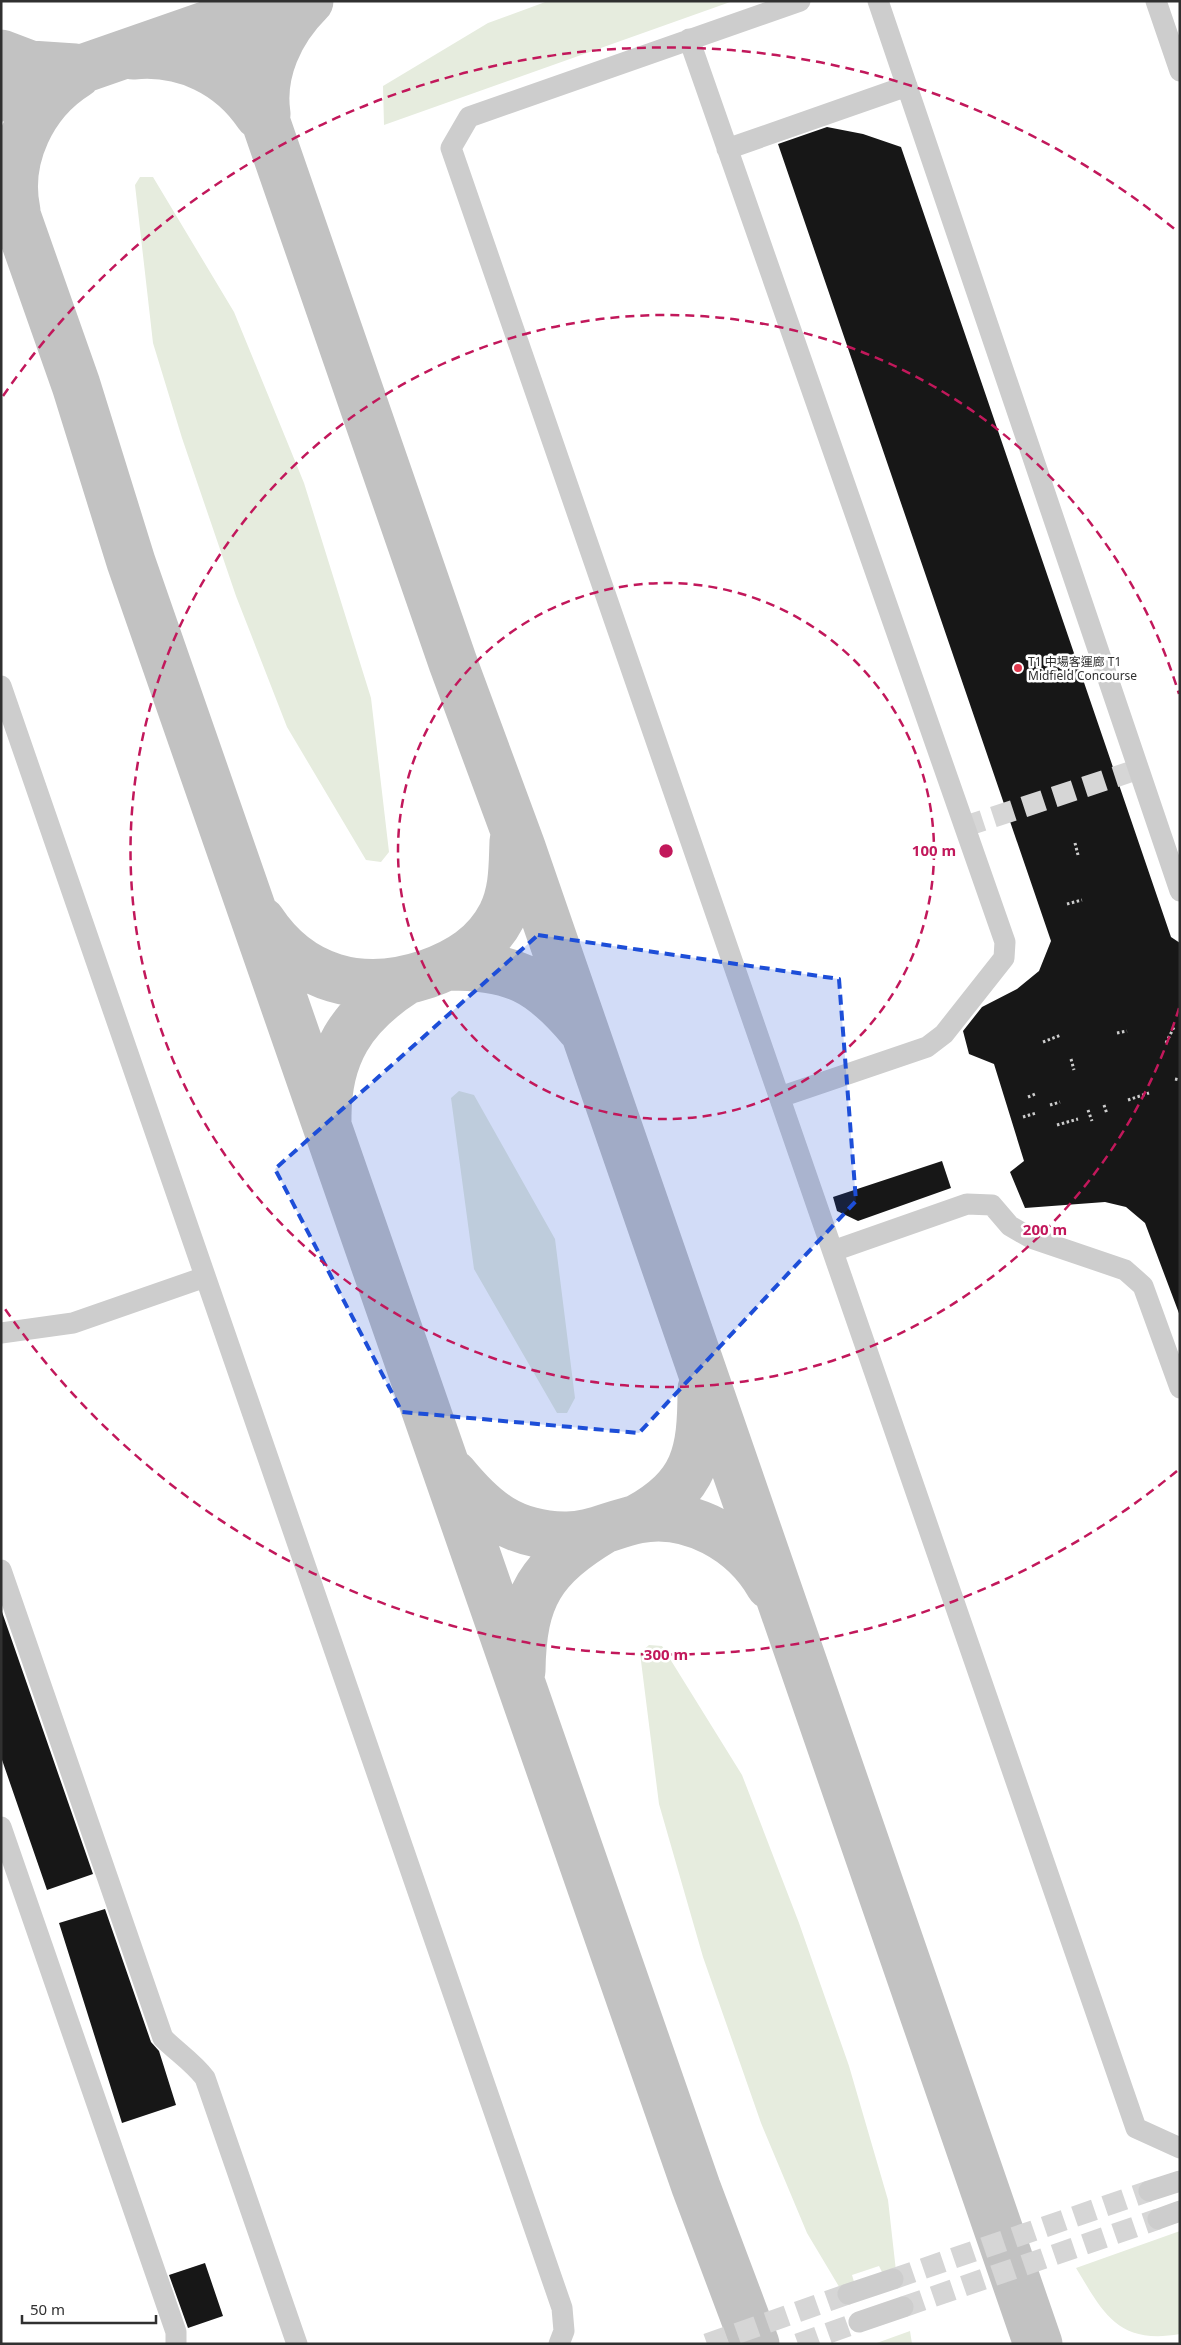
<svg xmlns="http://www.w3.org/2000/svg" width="1181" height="2345" viewBox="0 0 1181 2345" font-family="'Noto Sans','Noto Sans TC',sans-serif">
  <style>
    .green { fill: #e6ecde }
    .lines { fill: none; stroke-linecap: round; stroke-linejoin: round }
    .taxiway { stroke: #c2c2c2; stroke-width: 49 }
    .building { fill: #171717 }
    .minor-tunnel { stroke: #d6d6d6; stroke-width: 21; stroke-dasharray: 21 11; stroke-linecap: butt }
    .path { stroke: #cdcdcd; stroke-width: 3; stroke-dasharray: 2.5 2.5; stroke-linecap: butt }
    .minor { stroke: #cdcdcd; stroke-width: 21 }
    .marked { fill: #1d4ed8; fill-opacity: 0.2; stroke: #1d4ed8; stroke-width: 4; stroke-dasharray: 10 6; stroke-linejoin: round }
    .ring { fill: none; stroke: #c2185b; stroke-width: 2.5; stroke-dasharray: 9 6 }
    .poi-dot { fill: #e0384d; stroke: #fff; stroke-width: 2 }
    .labels { text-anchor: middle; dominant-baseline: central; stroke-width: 5; stroke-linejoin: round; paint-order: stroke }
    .poi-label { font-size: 12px; fill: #303030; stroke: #fff; text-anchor: start }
    .centre { fill: #c2185b; stroke: #fff; stroke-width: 2.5 }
    .ring-label { font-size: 15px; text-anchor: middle; font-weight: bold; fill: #c2185b; stroke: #fff; stroke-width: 5; stroke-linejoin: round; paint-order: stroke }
  </style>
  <rect width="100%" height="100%" fill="#fff"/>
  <path class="green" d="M548 1H733L384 125 383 86 488 23Z
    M140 177H153L234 312 304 483 371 698 389 852 381 862 366 860 287 727 236 596 182 438 153 343 135 185Z
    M459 1091 474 1095 555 1239 575 1398 567 1413H557L474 1269 451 1098Z
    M649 1645 662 1646 742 1775 799 1923 849 2066 888 2200 896 2271 883 2274 879 2266 852 2275 855 2285 841 2290 807 2233 761 2123 703 1957 659 1804 640 1653Z
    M1180 2231V2334C1117 2345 1103 2312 1076 2268Z
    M910 2331 912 2344H874Z"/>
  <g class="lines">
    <path class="taxiway" d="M224 1 453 663 521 847 1038 2344
      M1 54 30 65 75 68
      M133 55C184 50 231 73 259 115
      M1 97 277 1
      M266 114C260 72 279 31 309 1
      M1 172 76 385 131 562 696 2187 755 2344
      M16 211C5 158 32 102 77 74
      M261 921C300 980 362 996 427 974 459 963 486 946 502 915 514 891 513 866 514 841
      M449 966C512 966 540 979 581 1028
      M327 1120C326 1055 352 1015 405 981
      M453 1474C484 1512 512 1535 564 1536 590 1537 613 1524 638 1519 690 1509 744 1540 770 1585
      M637 1519C696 1486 702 1454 702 1389
      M521 1671C522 1596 541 1567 604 1529"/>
  </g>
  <path class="building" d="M827 127 863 134 901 147 1171 937 1180 943V1316L1145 1223 1126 1207 1105 1202 1025 1208 1010 1172 1024 1161 994 1064 969 1054 963 1031 982 1007 1017 989 1039 971 1051 941 778 144Z
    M942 1161 951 1188 858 1221 837 1211 833 1197Z
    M1 1609 93 1874 47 1890 1 1757Z
    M105 1909 151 2042 159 2051 176 2105 122 2123 59 1923Z
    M205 2263 223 2316 188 2328 169 2275Z"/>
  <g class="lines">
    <path class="minor-tunnel" d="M963 827 1139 769
      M893 2279 1149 2191
      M903 2307 1158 2219
      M707 2344 848 2294
      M798 2344 859 2322"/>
    <path class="path" d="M1075 843 1078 855
      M1067 904 1082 900
      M1117 1033 1127 1031
      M1043 1042 1061 1035
      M1166 1043 1174 1027
      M1071 1059 1074 1070
      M1175 1079 1180 1080
      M1028 1097 1035 1094
      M1128 1100 1149 1093
      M1050 1105 1060 1102
      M1104 1105 1107 1114
      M1088 1110 1092 1121
      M1023 1117 1036 1113
      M1057 1125 1078 1119"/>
    <path class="minor" d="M800 1 469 117 451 148 1136 2128 1180 2148
      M878 1 1180 891
      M1156 1 1180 71
      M689 39 1005 942 1004 958 944 1034 927 1047 780 1097
      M727 149 907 86
      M1 686 562 2308 564 2331 559 2344
      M833 1251 967 1204 992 1205 1010 1226 1031 1238 1125 1270 1143 1286 1180 1388
      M1 1333 73 1323 205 1277
      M1 1570 163 2038C177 2052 193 2062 205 2078L297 2344
      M1 1827 176 2332V2344
      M1149 2191 1180 2181
      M1158 2219 1180 2211
      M848 2294 893 2279
      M859 2322 903 2307"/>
  </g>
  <path class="marked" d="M538 935 839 979 856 1201 639 1433 402 1412 275 1169Z"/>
  <g class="ring">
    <circle cx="666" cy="851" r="268"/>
    <path d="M1179 1008A536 536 0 1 1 1179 694"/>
    <path d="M1177 1471A804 804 0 0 1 3 1306M3 396A804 804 0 0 1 1177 231"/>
  </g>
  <circle class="poi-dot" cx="1018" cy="668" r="5"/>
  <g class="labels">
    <g class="poi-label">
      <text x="1028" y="661">T1 中場客運廊 T1<tspan x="1028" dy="14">Midfield Concourse</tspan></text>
    </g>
  </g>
  <circle cx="666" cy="851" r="8" class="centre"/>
  <g class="ring-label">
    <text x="934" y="856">100 m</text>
    <text x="1045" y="1235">200 m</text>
    <text x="666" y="1660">300 m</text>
  </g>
  <rect width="1181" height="2345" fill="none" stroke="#303030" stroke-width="5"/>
  <path d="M22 2315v8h134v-8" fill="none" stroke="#303030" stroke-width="2.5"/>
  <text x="30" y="2315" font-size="15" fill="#303030" stroke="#ffffff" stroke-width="4" paint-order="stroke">50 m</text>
</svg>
